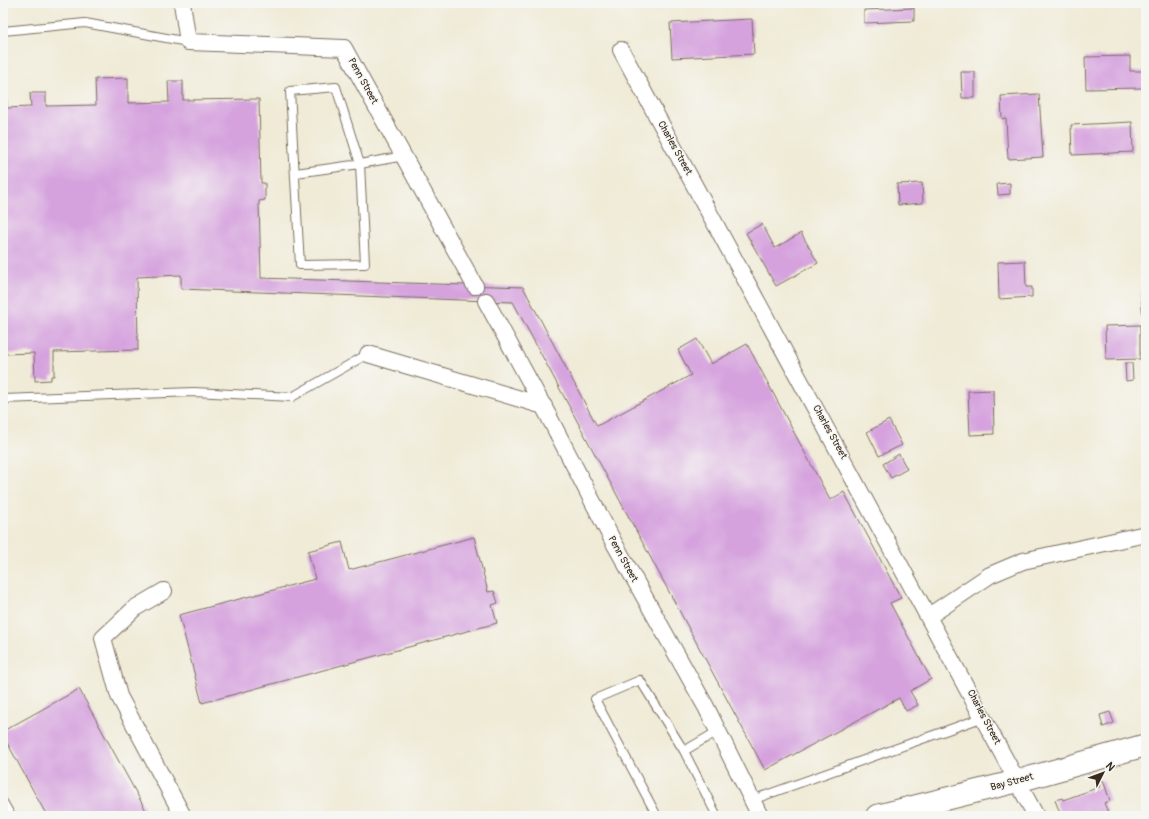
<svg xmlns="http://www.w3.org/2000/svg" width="1149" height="819" viewBox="0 0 1149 819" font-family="Pangolin,sans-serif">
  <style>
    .building { fill: #d5a2de }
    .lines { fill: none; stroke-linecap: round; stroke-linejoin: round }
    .service-casing { stroke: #7a6e5f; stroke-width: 10 }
    .minor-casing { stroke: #7a6e5f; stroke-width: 18 }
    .secondary-casing { stroke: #7a6e5f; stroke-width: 24 }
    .service { stroke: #fff; stroke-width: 8 }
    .minor { stroke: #fff; stroke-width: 16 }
    .secondary { stroke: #fff; stroke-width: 22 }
    .labels { text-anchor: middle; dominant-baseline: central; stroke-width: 3; stroke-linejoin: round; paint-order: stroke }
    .street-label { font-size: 10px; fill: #3b2a1e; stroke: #f6f6f2 }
  </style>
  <rect width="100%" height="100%" fill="#f6f6f2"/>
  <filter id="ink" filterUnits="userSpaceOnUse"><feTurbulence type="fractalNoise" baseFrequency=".025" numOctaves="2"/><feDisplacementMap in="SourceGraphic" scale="8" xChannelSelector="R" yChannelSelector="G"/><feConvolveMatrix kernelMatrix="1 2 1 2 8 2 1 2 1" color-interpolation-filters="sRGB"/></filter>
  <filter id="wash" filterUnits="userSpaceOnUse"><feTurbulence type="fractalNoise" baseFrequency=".012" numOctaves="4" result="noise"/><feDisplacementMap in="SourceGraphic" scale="16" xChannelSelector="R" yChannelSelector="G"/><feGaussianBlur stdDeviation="0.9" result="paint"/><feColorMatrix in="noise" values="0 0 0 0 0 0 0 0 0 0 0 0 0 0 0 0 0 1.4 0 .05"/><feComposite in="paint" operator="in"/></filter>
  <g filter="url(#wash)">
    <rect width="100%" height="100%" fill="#f0ebd7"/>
    <g id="blocks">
      <path class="building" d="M914 8V21L864 23V10Z
        M752 19 754 54 672 58 670 23Z
        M3 55H5L7 108 31 107 30 93H46V106L96 105 95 79 128 78V103L169 102 168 81H183V100L259 99 261 183H265V200L259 201 261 278 523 287 597 426 691 375 678 350 697 339 711 364 747 344 830 500 844 492 901 598 890 603 931 679 910 691 918 705 906 711 899 698 765 770 513 302 181 289V275L137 277 138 350 54 352V376H51V380L35 381 34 353 3 354Z
        M1130 56V71H1144V88L1086 89 1085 57Z
        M961 72H975V98H962Z
        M1039 94 1043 157 1008 159 1006 118 1002 119 1001 96Z
        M1132 122 1133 152 1072 155 1071 125Z
        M922 183 923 203 898 205 897 184Z
        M1010 183V194L998 195 997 184Z
        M762 224 775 248 801 233 818 263 776 286 746 233Z
        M1025 261 1026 287H1032V297L999 299 998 262Z
        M1141 291H1146V324H1143Z
        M1140 325V359L1106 360 1105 326Z
        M1125 363H1132L1133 380 1126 381Z
        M993 390 994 434 970 435 968 391Z
        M889 420 902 445 879 456 867 432Z
        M899 454 907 469 891 478 883 464Z
        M474 537 488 592 494 591 498 603 492 605 497 623 202 703 179 615 315 579 308 551 342 542 349 570Z
        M79 689 149 816H47L3 735V731Z
        M1110 712 1114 723 1103 727 1100 715Z
        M1103 780 1110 801 1104 803 1108 812 1098 816H1061L1055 800 1062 798 1063 800 1100 787 1098 782Z"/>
    </g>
  </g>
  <g filter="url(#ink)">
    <use href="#blocks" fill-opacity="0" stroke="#7a6e5f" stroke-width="1"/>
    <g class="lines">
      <defs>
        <path id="service" d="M3 31 85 23 188 42
          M336 87 360 164 365 264 300 265 290 91Z
          M296 173 360 164 404 156
          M3 399 194 392 292 397 368 354
          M684 751 717 816
          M752 800 984 717
          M3 802 11 816
          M657 816 595 699 640 680 684 751 718 731"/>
        <path id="minor" d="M182 3 188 42 344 48 475 286
          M621 50 1036 816
          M486 301 548 415 613 541 706 707 760 816
          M368 354 544 406
          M164 591 135 608 103 638 119 696 183 816
          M929 616 990 575 1023 561 1146 534"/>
        <path id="secondary" d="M877 816 1018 781 1146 745"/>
      </defs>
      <use href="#service" class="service-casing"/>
      <use href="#minor" class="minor-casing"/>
      <use href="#secondary" class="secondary-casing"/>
      <use href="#service" class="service"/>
      <use href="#minor" class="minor"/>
      <use href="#secondary" class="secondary"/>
    </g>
  </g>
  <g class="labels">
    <g class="street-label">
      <text transform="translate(363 81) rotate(61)">Penn Street</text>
      <text transform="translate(675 148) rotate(61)">Charles Street</text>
      <text transform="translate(830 432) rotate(61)">Charles Street</text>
      <text transform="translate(623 559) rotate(61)">Penn Street</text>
      <text transform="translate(984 717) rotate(62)">Charles Street</text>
      <text transform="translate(1012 782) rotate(-15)">Bay Street</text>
    </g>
  </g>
  <rect width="1149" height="819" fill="none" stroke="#f6f6f2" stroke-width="16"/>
  <g transform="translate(1103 773) rotate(48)" stroke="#f6f6f2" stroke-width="3" paint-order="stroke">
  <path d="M0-3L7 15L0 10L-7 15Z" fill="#3b2a1e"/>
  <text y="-6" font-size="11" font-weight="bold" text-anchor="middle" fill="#3b2a1e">N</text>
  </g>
</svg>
